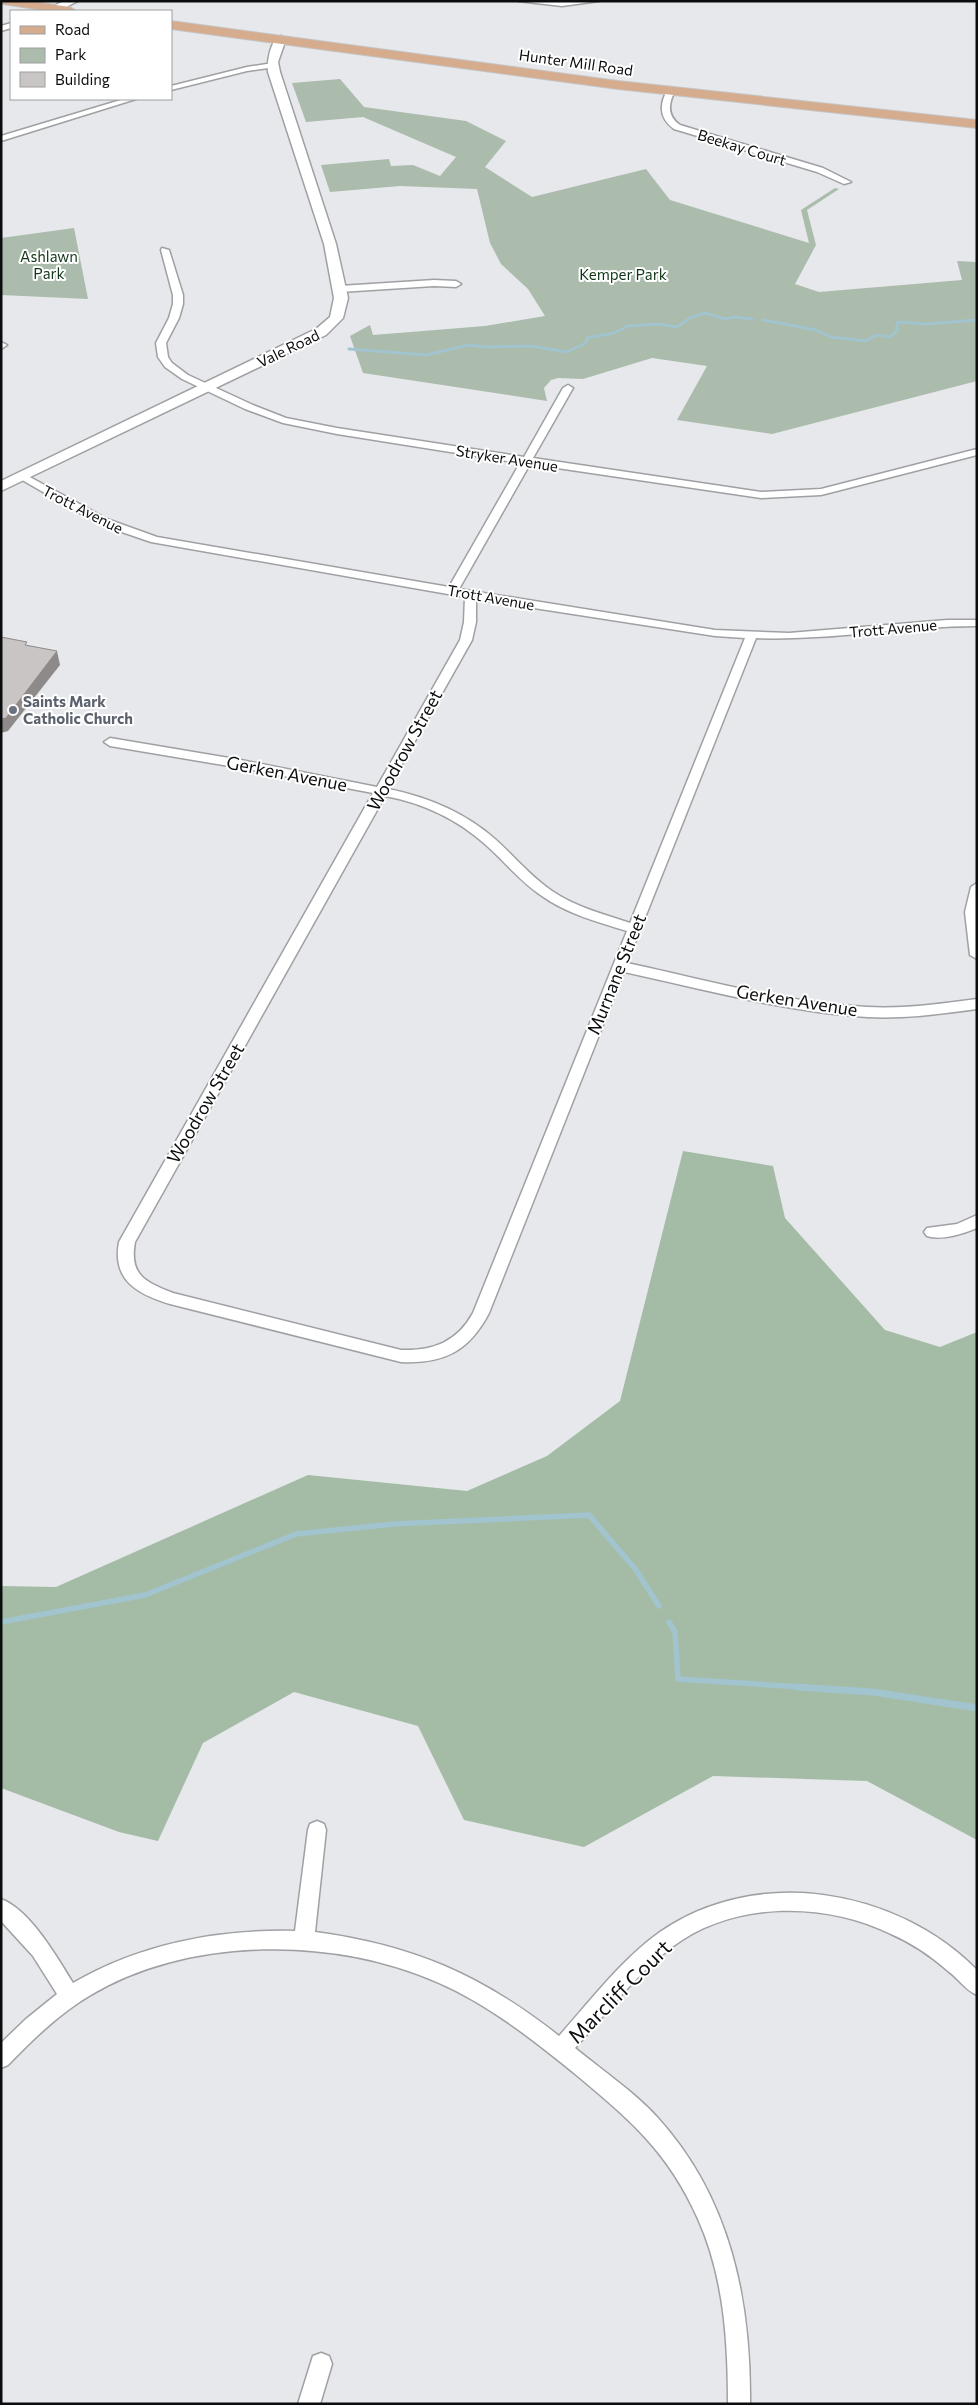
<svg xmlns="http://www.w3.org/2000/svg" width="978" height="2405" viewBox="0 0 978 2405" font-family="Commissioner,sans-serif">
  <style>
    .green { fill: #abbbac }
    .forest { fill: #a4bca6 }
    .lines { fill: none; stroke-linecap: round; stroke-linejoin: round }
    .stream-far2 { stroke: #a1c4ce; stroke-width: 3 }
    .stream-far1 { stroke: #a1c4ce; stroke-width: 5.5 }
    .stream { stroke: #a1c4ce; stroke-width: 7 }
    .minor-casing { stroke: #9fa0a3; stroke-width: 3 }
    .secondary-casing { stroke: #9fa0a3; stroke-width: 3 }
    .primary-casing { stroke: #c4c5c5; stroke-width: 2 }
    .minor { fill: #fff; fill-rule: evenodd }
    .secondary { fill: #fff; fill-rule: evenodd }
    .primary { fill: #d6ac8f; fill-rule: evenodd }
    .shaded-wall { fill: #8d8a89 }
    .building { fill: #c9c5c4; stroke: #8d8a89 }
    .worship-dot { fill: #6b7280; stroke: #fff; stroke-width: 2 }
    .labels { text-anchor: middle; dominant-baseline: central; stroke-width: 4; stroke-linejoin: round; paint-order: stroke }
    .far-street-label { font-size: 15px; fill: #0b0c0d; stroke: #fff }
    .far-park-label { font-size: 15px; fill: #103617; stroke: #fff }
    .far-worship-label { font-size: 15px; font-weight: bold; fill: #5b616d; stroke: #fff; text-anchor: start }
    .street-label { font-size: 18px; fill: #0b0c0d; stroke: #fff }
    .near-street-label { font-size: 21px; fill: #0b0c0d; stroke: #fff }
  </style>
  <rect width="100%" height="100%" fill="#e6e8eb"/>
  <path class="green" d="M340 79 364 107 466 121 506 141 485 167 532 197 646 169 670 200 809 243 801 210 835 188 839 189 807 210 816 245 795 284 819 292 962 280 957 261 977 262V381L772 434 677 420 707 366 652 358 583 379 558 378 551 380 544 388 547 401 363 373 350 336 370 325 373 335 485 326 545 316 528 289 501 264 490 243 477 189 400 186 330 192 321 165 389 159 391 166 413 165 440 176 456 157 363 117 306 122 292 83Z
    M74 228 88 299 1 295V238Z"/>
  <path class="forest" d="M683 1151 773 1166 785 1218 885 1330 940 1347 977 1332V1840L867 1781 713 1776 584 1847 464 1820 418 1726 294 1692 203 1743 158 1841 119 1832 1 1788V1586L56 1587 308 1475 467 1491 547 1456 620 1401Z"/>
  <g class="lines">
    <path class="stream-far2" d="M763 320 816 330 831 337 866 341 876 335 890 337 898 330 896 329 898 322 926 324 977 320
      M349 349 426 355 469 345 486 347 531 346 567 352 586 343 587 338 614 333 628 326 659 324 677 327 690 318 705 313 725 319 734 317 752 319"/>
    <path class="stream-far1" d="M1 1622 145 1595 296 1534 394 1524 589 1515 636 1570 659 1606
      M669 1622 675 1632 678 1679 816 1688"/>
    <path class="stream" d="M797 1687 873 1692 977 1708"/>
    <defs>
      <path id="minor" d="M518 1H599L562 6Z
        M11 23V28L1 31V26Z
        M273 63 277 65 276 67 247 71 171 90V86L247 67Z
        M668 89 675 91C668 104 667 116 680 125L823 168 851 182 844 184 817 172 674 129C659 118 659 104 668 89Z
        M124 99H136L1 141V136Z
        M162 248 169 250 183 295V304L179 318 166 343 168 357 172 363 188 375 253 405 286 418 337 428 524 457 563 388 568 385 573 388 533 458 761 492 821 489 977 449V455L821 495 761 498 530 464 459 589 715 630 789 633 947 620H977V626C903 626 830 641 756 638L627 963C706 980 786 1003 867 1007 904 1009 940 1004 977 999V1009C940 1014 904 1019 867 1017 785 1012 704 989 624 972L489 1313C469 1351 444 1364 401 1362L170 1304C137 1294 112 1280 119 1242L373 793 241 768 110 746 104 742 110 738 241 760 377 787 460 640 464 622 465 597 151 542 116 530 83 515 17 477 18 475H26L107 519 157 537 449 587 520 463 337 434 283 423 245 409 182 379 165 367 158 357 156 343 169 318 173 304V295L161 250ZM476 599 715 636 745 638 630 923C604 914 575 907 552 891 530 876 514 856 495 839 464 812 428 797 388 789L472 640 476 622ZM385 796C423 803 457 819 486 845 505 862 521 882 542 896 567 914 598 922 627 931L473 1313C457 1342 433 1351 401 1350L173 1293C145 1282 129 1275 135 1242Z
        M434 280 456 281 461 284 456 287 434 286 340 292 335 289 340 286Z
        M1 342 7 345 1 349Z
        M977 883V959L970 955 965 912 971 887Z
        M977 1215V1228C962 1234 942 1241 927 1236L924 1232 927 1228 957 1224Z
        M317 1821 324 1824 326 1830 315 1932C412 1945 482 1975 559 2036 591 2000 621 1960 660 1932 756 1865 896 1888 977 1970V1995C965 1990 958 1978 948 1971 931 1956 912 1943 891 1934 824 1901 733 1901 672 1947 635 1975 606 2014 575 2048 603 2071 633 2091 657 2117 730 2197 751 2299 750 2404H728C728 2341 724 2277 698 2219 668 2151 629 2119 574 2073 532 2039 489 2005 439 1983 335 1936 188 1936 89 1996 59 2014 33 2039 8 2065L1 2068V2043L26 2019 57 1994 33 1956 1 1921V1899C30 1910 57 1957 73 1983 140 1944 218 1929 295 1931L308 1830 310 1824Z
        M321 2353 329 2356 332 2364 320 2404H298L313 2356Z"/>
      <path id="secondary" d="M63 1H78L58 11H50L49 9Z
        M281 36 286 39 278 62 280 72 336 244 348 298 343 318 326 335 1 491V481L316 329 330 317 334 298 324 244 268 72C267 62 270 40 281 36Z"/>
      <path id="primary" d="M1 1H28L70 7 76 11H48L3 4Z
        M171 21 618 81 977 120V128L618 89 171 29Z"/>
    </defs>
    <use href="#minor" class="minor-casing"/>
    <use href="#secondary" class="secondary-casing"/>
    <use href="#primary" class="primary-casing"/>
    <use href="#minor" class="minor"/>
    <use href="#secondary" class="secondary"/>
    <use href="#primary" class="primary"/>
  </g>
  <path class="shaded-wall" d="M57 651 60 665 8 731 1 733V719Z"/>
  <path class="building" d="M1 637 27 642 25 645 57 651 6 718 1 719Z"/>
  <circle class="worship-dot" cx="13" cy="710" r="5"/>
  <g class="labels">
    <g class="far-street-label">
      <text transform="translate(576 62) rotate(8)">Hunter Mill Road</text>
      <text transform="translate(742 147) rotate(17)">Beekay Court</text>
      <text transform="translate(288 348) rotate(-26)">Vale Road</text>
      <text transform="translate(507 458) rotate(9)">Stryker Avenue</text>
      <text transform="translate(83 509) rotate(27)">Trott Avenue</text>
      <text transform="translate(491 597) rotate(10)">Trott Avenue</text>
      <text transform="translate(893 628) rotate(-5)">Trott Avenue</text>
    </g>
    <g class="far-park-label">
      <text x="49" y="256">Ashlawn<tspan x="49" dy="17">Park</tspan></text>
      <text x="623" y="274">Kemper Park</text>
    </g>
    <g class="far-worship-label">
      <text x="23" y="701">Saints Mark<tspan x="23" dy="17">Catholic Church</tspan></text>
    </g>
    <g class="street-label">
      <text transform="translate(404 750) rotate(-61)">Woodrow Street</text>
      <text transform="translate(287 773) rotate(11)">Gerken Avenue</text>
      <text transform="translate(616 974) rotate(-68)">Murnane Street</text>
      <text transform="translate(797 1000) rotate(9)">Gerken Avenue</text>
      <text transform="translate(205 1103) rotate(-60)">Woodrow Street</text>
    </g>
    <g class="near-street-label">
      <text transform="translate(619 1991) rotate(-45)">Marcliff Court</text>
    </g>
  </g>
  <rect width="978" height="2405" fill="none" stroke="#0b0c0d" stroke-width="5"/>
  <rect x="10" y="10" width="162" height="90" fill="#ffffff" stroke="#9d9e9e"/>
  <rect x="20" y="26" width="25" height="8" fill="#d6ac8f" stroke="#9d9e9e"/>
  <text x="55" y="35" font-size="15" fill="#0b0c0d">Road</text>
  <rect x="20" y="48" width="25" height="15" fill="#abbbac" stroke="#9d9e9e"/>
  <text x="55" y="60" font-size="15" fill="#0b0c0d">Park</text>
  <rect x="20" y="72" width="25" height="15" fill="#c9c5c4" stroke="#9d9e9e"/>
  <text x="55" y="85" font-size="15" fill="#0b0c0d">Building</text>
</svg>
